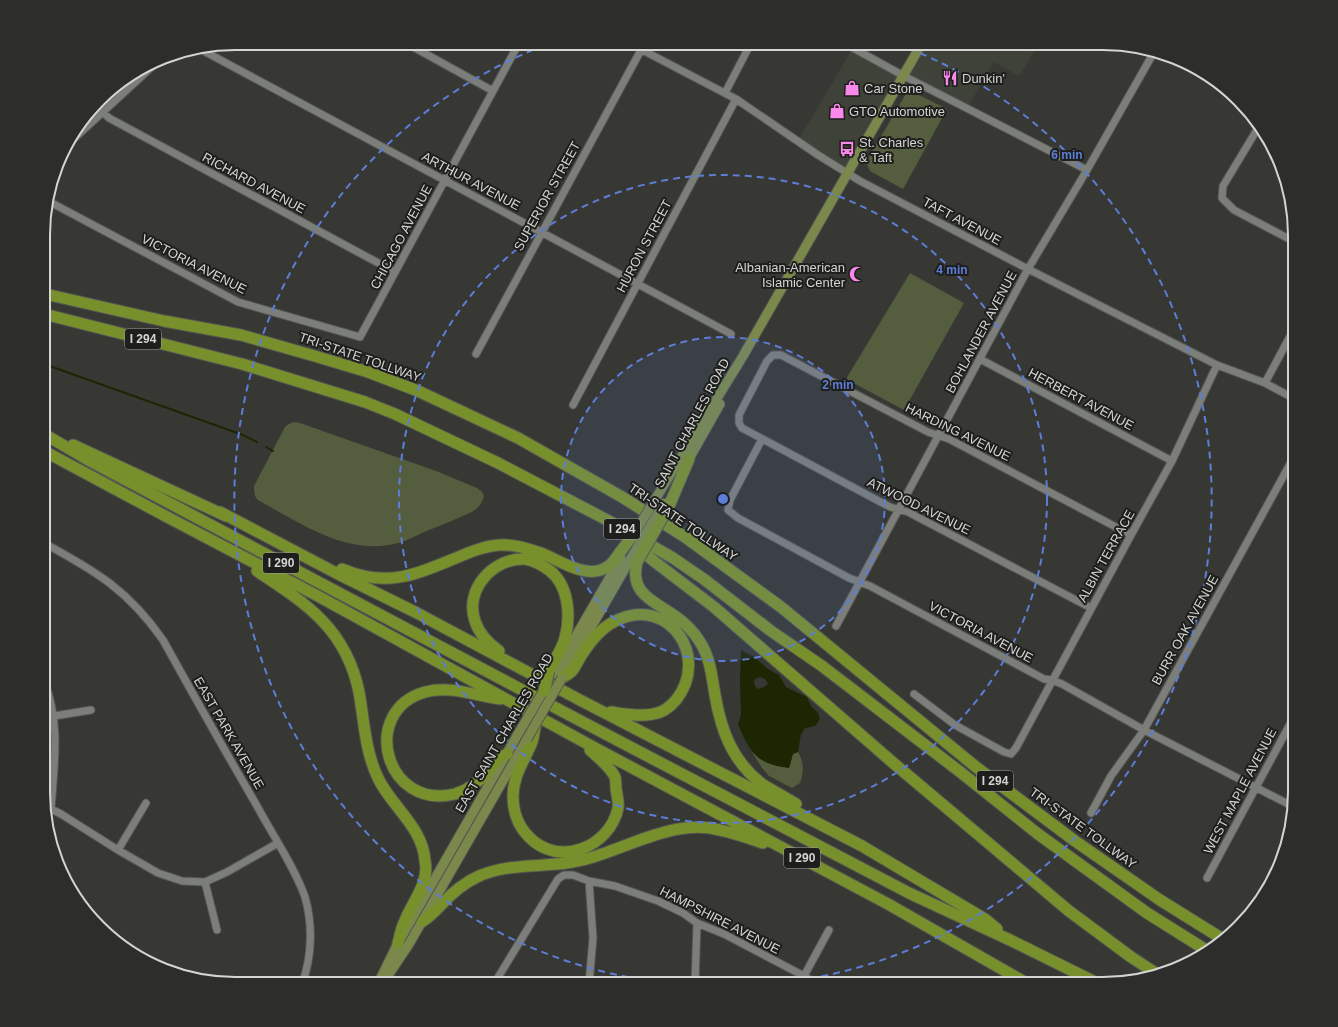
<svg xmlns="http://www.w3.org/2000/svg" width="1338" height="1027" viewBox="0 0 1338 1027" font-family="Helvetica,sans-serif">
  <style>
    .built { fill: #3f4238 }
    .green { fill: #545e3e }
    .water { fill: #1d2602; fill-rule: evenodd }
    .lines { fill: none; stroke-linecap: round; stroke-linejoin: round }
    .stream { stroke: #1d2602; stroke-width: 2 }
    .minor-casing { stroke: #555652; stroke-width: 9 }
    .major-casing { stroke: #555652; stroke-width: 11 }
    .highway-casing { stroke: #555652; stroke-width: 13 }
    .minor { stroke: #7c7e79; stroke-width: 7 }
    .major { stroke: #7a894b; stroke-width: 9 }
    .highway { stroke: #78902c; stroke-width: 11 }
    .major-bridge-casing { stroke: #555652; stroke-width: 11; stroke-linecap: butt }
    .highway-bridge-casing { stroke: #555652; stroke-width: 13; stroke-linecap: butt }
    .major-bridge { stroke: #7a894b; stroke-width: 9 }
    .highway-bridge { stroke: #78902c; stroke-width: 11 }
    .ring { fill: none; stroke: #5d7dd6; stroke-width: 2; stroke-dasharray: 7 5 }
    .labels { text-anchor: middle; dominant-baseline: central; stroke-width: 4; stroke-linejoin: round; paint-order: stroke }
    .shield { fill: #1e1f1d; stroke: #9d9e9c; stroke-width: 1 }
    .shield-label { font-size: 12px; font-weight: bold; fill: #d4d5d3 }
    .poi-label { font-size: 13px; fill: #d4d5d3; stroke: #1e1f1d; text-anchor: start }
    .street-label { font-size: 13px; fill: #d4d5d3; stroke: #1e1f1d }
    .rim { fill: none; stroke: #d4d5d3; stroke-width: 2 }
    .centre { fill: #5d7dd6; stroke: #1e1f1d; stroke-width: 2 }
    .ring-label { font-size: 12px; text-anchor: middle; font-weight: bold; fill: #5d7dd6; stroke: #1e1f1d; stroke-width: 4; stroke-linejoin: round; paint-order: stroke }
  </style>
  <rect width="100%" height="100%" fill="#373834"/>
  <path class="built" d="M924 43H1039L1019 76 994 62 968 107 904 76Z
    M854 46 901 73 847 168 819 153 799 139Z"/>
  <path class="green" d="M907 92 913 95H919L947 109 903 189 870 171 866 162Z
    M910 273 964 303 904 410 846 379Z
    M294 422 300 423 436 471 477 488 482 492 484 496C482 504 479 507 472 512 456 519 440 526 424 532 415 536 407 541 398 543 348 557 300 523 258 500 254 496 254 492 254 486L285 427 289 424Z
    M752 752 760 759 789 768 793 754 798 752C804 762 804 772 800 783L792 788 769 776 762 768Z"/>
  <path class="water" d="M741 650 754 657 768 669 779 675 786 687 807 697 811 706 818 713 820 719 815 726 805 728 801 734 798 752 793 754 789 768C758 765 749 752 738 724L741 715 740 680ZM761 677 766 680 768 684 764 687 758 689 755 686 754 681 756 678Z"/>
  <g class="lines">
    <path class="stream" d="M44 364 243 435 257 442
      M266 447 273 451"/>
    <defs>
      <path id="minor" d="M406 43 493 91
        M629 43 736 99 818 155 860 181 1028 269 1217 365 1265 383 1295 399
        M844 43 904 76 1087 170
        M200 49 731 334
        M725 93 751 43
        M103 112 109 118 395 272
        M1258 128 1223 186 1222 198 1234 210 1295 242
        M66 146 155 64
        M48 201 238 302 360 337 519 43
        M476 354 641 50
        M980 359 1172 461
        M1265 383 1295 327
        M573 405 736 99
        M762 439 730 500 728 510 738 518 849 578 870 586 1044 679 1052 680 1062 684 1144 730 1294 807
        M44 543C97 572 128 590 163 640 194 696 225 751 257 806 272 834 295 868 305 897 313 925 312 957 302 984
        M1091 608 908 512 890 507 742 428 739 423V415L767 361 773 355H781L928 432 949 439 1131 535
        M836 626 1028 269 1087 170 1154 52
        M44 681C61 724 54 764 51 809
        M914 694 955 725 1004 752 1011 754 1016 748 1131 535 1172 461 1217 365
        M54 716 91 710
        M45 809H51L61 814 118 850 158 873 182 881 205 882 227 872 278 843
        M1091 813 1111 776 1144 730 1295 455
        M118 850 146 803
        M1207 878 1295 715
        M589 881 593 938 589 984
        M205 882 217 930
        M494 984 558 879 564 875H573L589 881 615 886 658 901 683 913 697 923 724 934 804 976 816 984
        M695 984 697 923
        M804 984V976L829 930"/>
      <path id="major" d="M686 464 720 404
        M656 498 743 356 922 43
        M554 674 621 558
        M562 678 631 558
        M389 974 409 944 527 739
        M378 984 398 943 518 734"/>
      <path id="highway" d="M45 294 164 321 241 335 318 357 368 372 418 391 518 438 622 497 685 537 781 607 976 767 1075 841 1160 900 1221 938
        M44 314 242 364 365 402 395 414 498 463 607 520 673 558 705 580 771 631 822 666 959 771 1038 834 1147 913 1206 950
        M44 434 90 461 575 718 909 893 1010 940 1099 984
        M73 445 226 516
        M44 451 171 519 316 595 595 748 888 904 1028 984
        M669 506 689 459
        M220 512 338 574 415 612 578 699 862 846 985 919 997 929
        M636 546 655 562 714 607 891 761 1069 911 1131 957 1154 972
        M637 562C629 594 654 601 675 616 685 623 694 632 700 642 710 657 712 677 715 695 721 730 732 761 762 784 773 791 785 797 796 804
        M342 569C387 588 414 575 456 558 470 552 484 546 500 545 514 544 528 549 541 553 561 561 587 580 607 567 613 564 617 556 621 551
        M257 571C307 604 346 629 359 692 364 720 365 751 378 778 391 806 423 827 425 861 426 865 426 871 425 876 423 891 409 908 404 923 401 929 400 936 398 943
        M499 651C488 643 479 634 475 621 464 590 493 558 524 559 534 560 542 565 549 570 569 585 571 616 565 638 562 650 554 660 549 671
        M562 678C565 676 569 674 572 671 575 667 578 661 581 656 591 640 603 625 620 619 670 598 710 657 676 700 670 707 662 713 653 714 639 717 625 714 611 712
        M500 699C475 696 451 685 425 692 359 711 385 811 455 794 468 790 478 783 487 772 495 764 495 759 507 754
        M536 724C534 730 534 736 532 742 525 760 513 775 513 796 513 811 518 826 529 837 559 868 610 847 618 808 619 802 617 795 616 789 616 786 616 781 615 777 611 768 598 757 590 750
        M423 921C431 916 436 910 443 903 453 892 466 882 479 876 506 864 537 867 566 863 586 861 605 853 624 846 651 836 681 824 710 828 728 831 746 837 763 843"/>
    </defs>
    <use href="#minor" class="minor-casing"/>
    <use href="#major" class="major-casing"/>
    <use href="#highway" class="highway-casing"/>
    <use href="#minor" class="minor"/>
    <use href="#major" class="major"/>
    <use href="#highway" class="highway"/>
    <defs>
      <path id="major-bridge" d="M631 539 656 498
        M631 558 664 503
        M518 734 547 685
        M527 739 562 678"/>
      <path id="highway-bridge" d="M621 551 634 534
        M637 562 669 506
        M544 691 549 671"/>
    </defs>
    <use href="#major-bridge" class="major-bridge-casing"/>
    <use href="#highway-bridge" class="highway-bridge-casing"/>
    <use href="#major-bridge" class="major-bridge"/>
    <use href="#highway-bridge" class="highway-bridge"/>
  </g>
  <circle cx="723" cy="499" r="162" fill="#5d7dd6" fill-opacity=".12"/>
  <g class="ring">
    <circle cx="723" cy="499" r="162"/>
    <circle cx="723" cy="499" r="324"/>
    <path d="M676 984A487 487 0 0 1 548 44M898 44A487 487 0 0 1 770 984"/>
  </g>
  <defs>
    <symbol id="restaurant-bare" viewBox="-9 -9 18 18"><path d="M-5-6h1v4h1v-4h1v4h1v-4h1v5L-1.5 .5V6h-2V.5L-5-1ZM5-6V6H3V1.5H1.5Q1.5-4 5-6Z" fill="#f888ea" stroke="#1e1f1d" stroke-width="2.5" paint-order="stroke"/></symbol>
    <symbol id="shop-bare" viewBox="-9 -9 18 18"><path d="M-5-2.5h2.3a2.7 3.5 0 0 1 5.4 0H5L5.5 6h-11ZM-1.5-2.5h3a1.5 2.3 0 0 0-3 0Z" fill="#f888ea" stroke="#1e1f1d" stroke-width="2.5" paint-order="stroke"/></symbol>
    <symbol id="bus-bare" viewBox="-9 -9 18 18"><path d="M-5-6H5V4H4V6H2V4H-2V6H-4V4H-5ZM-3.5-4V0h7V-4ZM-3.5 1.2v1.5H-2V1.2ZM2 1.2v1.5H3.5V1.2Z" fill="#f888ea" stroke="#1e1f1d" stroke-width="2.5" paint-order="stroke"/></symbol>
    <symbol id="mosque-bare" viewBox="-9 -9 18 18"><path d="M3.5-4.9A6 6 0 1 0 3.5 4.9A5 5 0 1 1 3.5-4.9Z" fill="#f888ea" stroke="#1e1f1d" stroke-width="2.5" paint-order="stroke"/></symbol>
  </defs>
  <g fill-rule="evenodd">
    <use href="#restaurant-bare" x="939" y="67" width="22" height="22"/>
    <use href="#shop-bare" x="841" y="77" width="22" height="22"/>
    <use href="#shop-bare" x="826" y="100" width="22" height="22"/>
    <use href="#bus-bare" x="836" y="138" width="22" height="22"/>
    <use href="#mosque-bare" x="846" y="263" width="22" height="22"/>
  </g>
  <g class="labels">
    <g class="shield">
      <rect x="125" y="329" width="36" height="20" rx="3"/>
      <rect x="604" y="519" width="36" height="20" rx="3"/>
      <rect x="263" y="553" width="36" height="20" rx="3"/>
      <rect x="977" y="771" width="36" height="20" rx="3"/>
      <rect x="784" y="848" width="36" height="20" rx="3"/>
    </g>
    <g class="shield-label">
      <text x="143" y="339">I 294</text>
      <text x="622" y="529">I 294</text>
      <text x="281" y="563">I 290</text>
      <text x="995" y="781">I 294</text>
      <text x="802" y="858">I 290</text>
    </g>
    <g class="poi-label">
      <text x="962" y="78">Dunkin'</text>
      <text x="864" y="88">Car Stone</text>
      <text x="849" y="111">GTO Automotive</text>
      <text x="859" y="142">St. Charles<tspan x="859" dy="15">&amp; Taft</tspan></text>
      <text x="845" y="267" text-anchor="end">Albanian-American<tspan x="845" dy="15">Islamic Center</tspan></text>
    </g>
    <g class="street-label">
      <text transform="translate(471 181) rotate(28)">ARTHUR AVENUE</text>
      <text transform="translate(254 183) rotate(28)">RICHARD AVENUE</text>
      <text transform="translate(547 196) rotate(-61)">SUPERIOR STREET</text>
      <text transform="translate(962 221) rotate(28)">TAFT AVENUE</text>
      <text transform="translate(401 237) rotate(-62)">CHICAGO AVENUE</text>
      <text transform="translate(644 246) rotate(-62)">HURON STREET</text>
      <text transform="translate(194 264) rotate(27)">VICTORIA AVENUE</text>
      <text transform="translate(981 332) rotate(-62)">BOHLANDER AVENUE</text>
      <text transform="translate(360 357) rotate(19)">TRI-STATE TOLLWAY</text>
      <text transform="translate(1081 399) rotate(28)">HERBERT AVENUE</text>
      <text transform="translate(692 423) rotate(-62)">SAINT CHARLES ROAD</text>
      <text transform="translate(958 432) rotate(26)">HARDING AVENUE</text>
      <text transform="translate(919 506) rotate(26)">ATWOOD AVENUE</text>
      <text transform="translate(683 522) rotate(34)">TRI-STATE TOLLWAY</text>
      <text transform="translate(1106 556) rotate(-61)">ALBIN TERRACE</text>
      <text transform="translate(1185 630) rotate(-61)">BURR OAK AVENUE</text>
      <text transform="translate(981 632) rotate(28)">VICTORIA AVENUE</text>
      <text transform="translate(229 733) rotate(60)">EAST PARK AVENUE</text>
      <text transform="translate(504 733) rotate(-60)">EAST SAINT CHARLES ROAD</text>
      <text transform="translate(1240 791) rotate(-62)">WEST MAPLE AVENUE</text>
      <text transform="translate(1083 828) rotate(36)">TRI-STATE TOLLWAY</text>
      <text transform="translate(720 920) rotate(27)">HAMPSHIRE AVENUE</text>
    </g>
  </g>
  <path d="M0 0H1338V1027H0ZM235 50H1103A185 185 0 0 1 1288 235V792A185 185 0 0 1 1103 977H235A185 185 0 0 1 50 792V235A185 185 0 0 1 235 50Z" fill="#2d2e2c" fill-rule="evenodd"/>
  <path class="rim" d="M235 50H1103A185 185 0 0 1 1288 235V792A185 185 0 0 1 1103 977H235A185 185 0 0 1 50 792V235A185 185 0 0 1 235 50Z"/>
  <circle cx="723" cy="499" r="6" class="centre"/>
  <g class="ring-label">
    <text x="1067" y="159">6 min</text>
    <text x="952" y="274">4 min</text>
    <text x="838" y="389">2 min</text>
  </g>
</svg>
